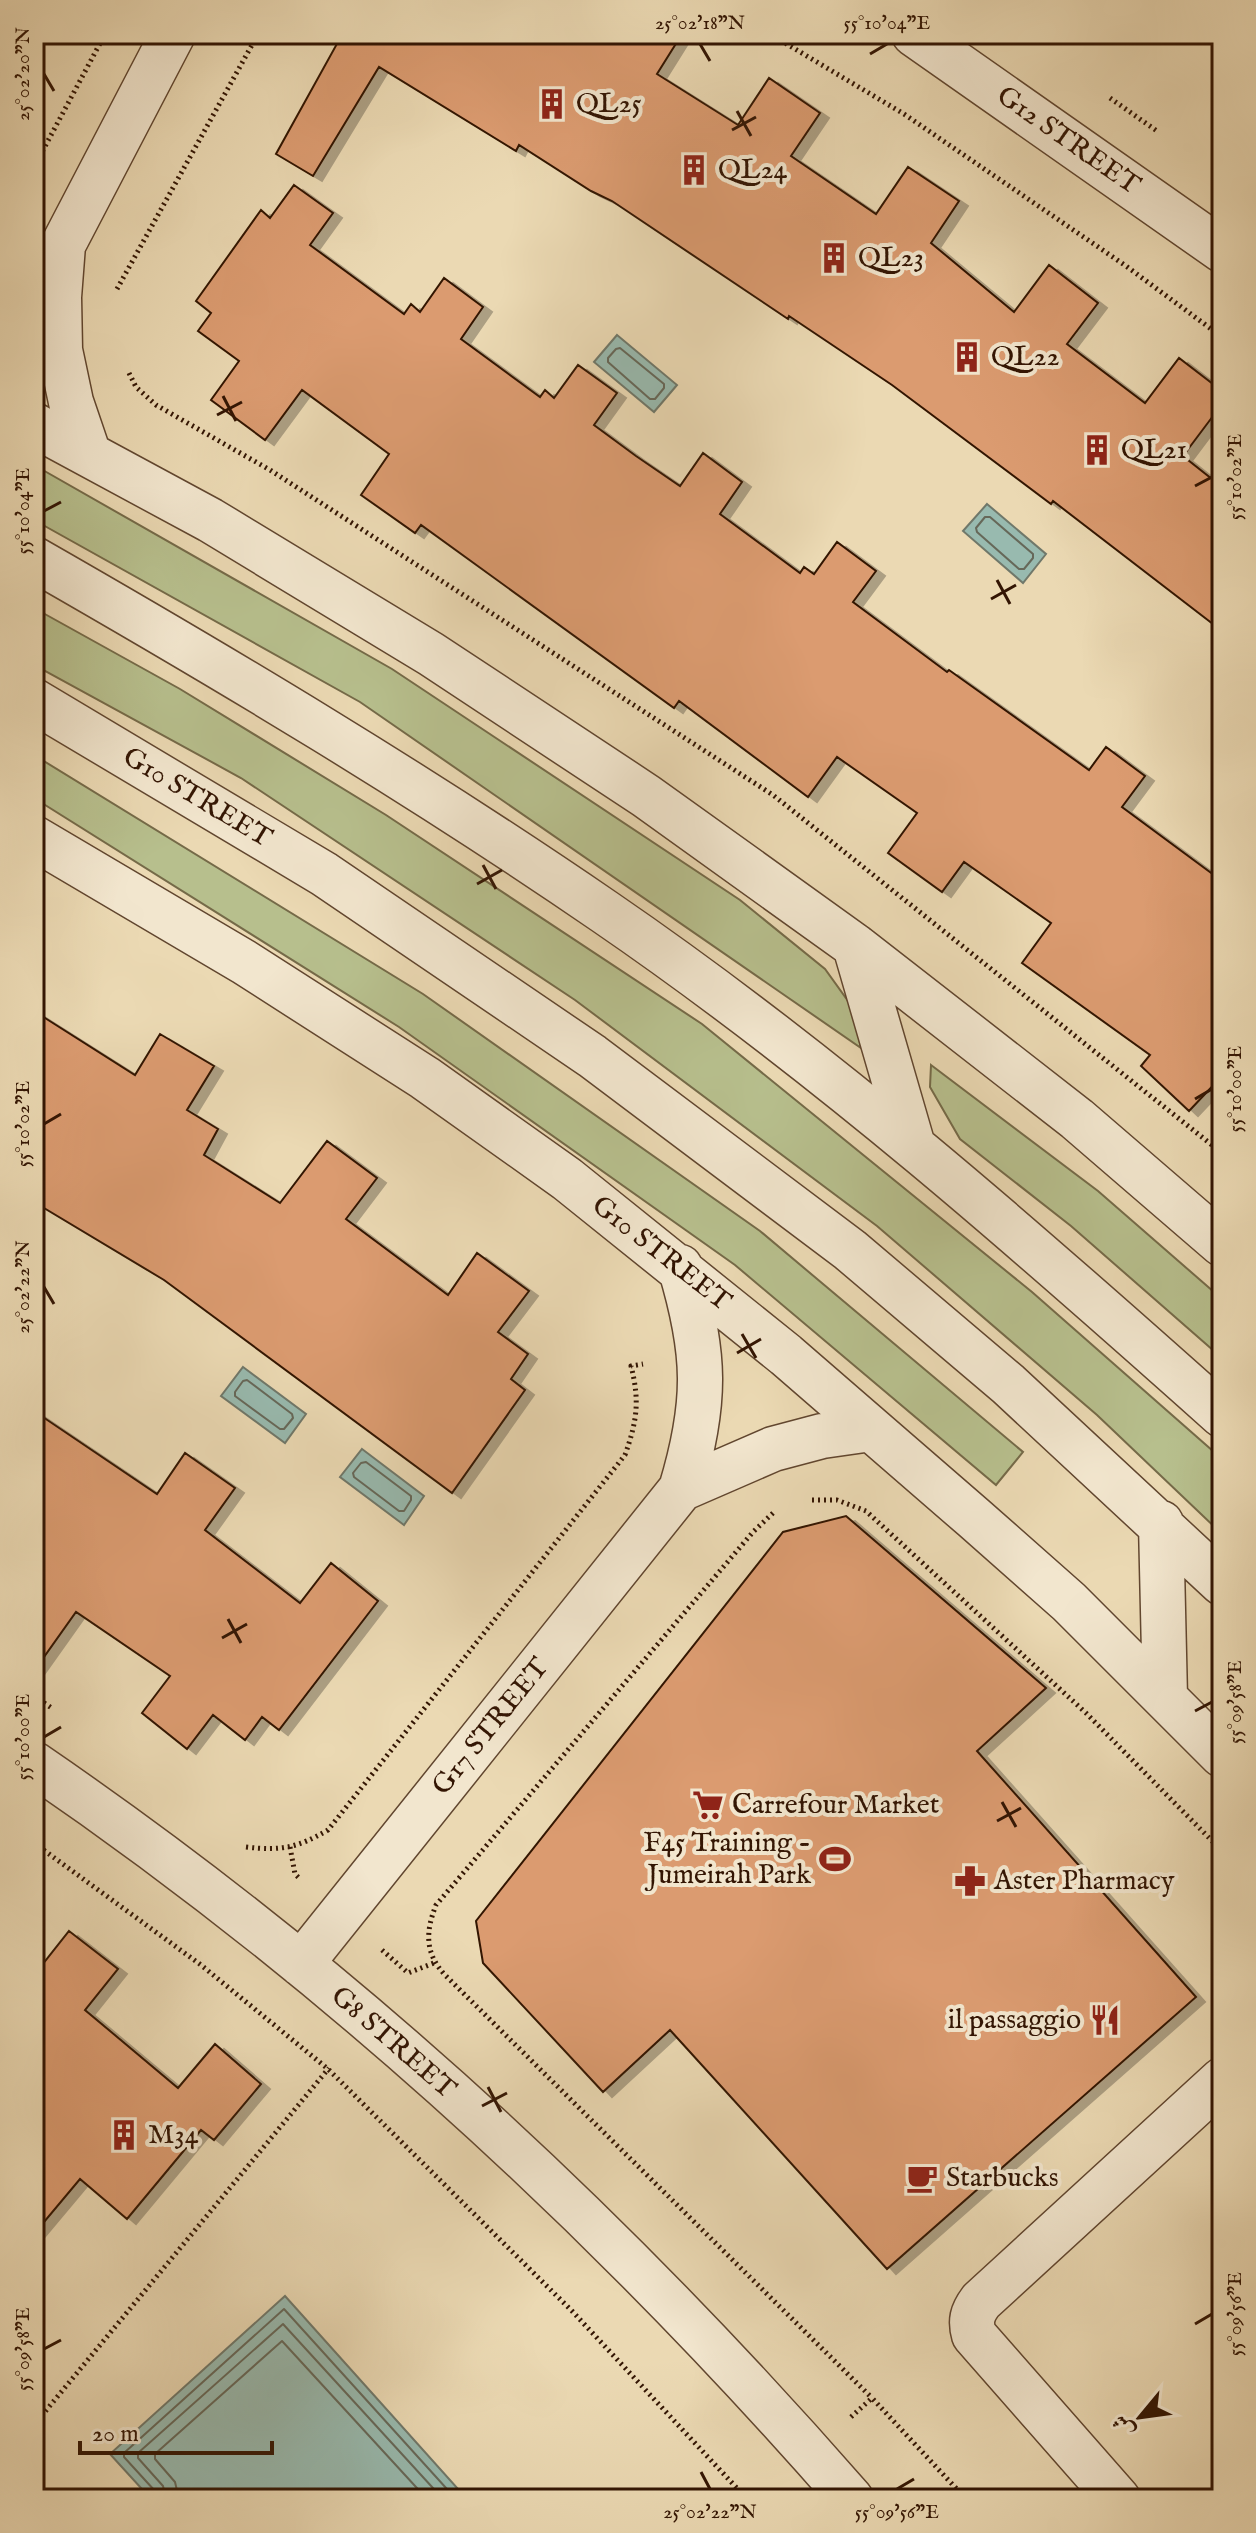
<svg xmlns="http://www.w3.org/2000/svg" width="1256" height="2533" viewBox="0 0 1256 2533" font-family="'IM FELL English',Amiri,serif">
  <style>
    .green { fill: #b7bf8d; stroke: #756a48; stroke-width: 2 }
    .water { fill: #98baaf; stroke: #70786a; stroke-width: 2 }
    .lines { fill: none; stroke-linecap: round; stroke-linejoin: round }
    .shore { stroke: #666859; stroke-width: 2 }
    .building { fill: #db9b70; stroke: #331503; stroke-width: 2; filter: url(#shadow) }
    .minor-casing { stroke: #61462f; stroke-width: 47 }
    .path { stroke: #331503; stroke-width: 5; stroke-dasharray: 2 4; stroke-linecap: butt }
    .minor { stroke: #f2e6ce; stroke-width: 44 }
    .ticks { fill: none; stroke: #331503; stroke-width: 3 }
    .labels { text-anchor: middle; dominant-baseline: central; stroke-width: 8; stroke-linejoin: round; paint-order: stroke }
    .poi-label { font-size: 28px; fill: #331503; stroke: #f2e6ce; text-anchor: start }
    .street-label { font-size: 28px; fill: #331503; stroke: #f2e6ce }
    .neatline { fill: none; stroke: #331503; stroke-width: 3 }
    .ticks-label { font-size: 20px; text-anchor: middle; fill: #331503 }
  </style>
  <defs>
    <filter id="shadow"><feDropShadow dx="9" dy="5" stdDeviation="0" flood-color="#0004"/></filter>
  </defs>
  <rect width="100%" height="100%" fill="#ebd9b3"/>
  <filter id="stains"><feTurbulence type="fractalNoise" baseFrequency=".0025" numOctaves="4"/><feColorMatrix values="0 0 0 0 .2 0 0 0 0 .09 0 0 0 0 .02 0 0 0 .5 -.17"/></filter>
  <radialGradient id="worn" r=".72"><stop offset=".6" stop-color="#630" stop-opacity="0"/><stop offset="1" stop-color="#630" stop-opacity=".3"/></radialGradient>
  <path class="green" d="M34 465 392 669 740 900 825 969 853 1008 861 1048 360 702 34 520Z
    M34 608 180 689 386 815 702 1024 1032 1292 1222 1459V1534L1097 1415 877 1226 575 1000 241 778 34 665Z
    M34 755 423 994 760 1231 1023 1452 996 1485 735 1265 399 1027 34 798Z
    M931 1065 1098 1191 1222 1299V1358L1071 1226 960 1139 930 1087Z"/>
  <path class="water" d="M617 335 677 385 654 412 594 362Z
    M987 504 1046 554 1023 583 963 531Z
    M243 1367 306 1414 285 1443 221 1396Z
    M362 1449 424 1496 404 1525 340 1477Z
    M285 2296 467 2499H151L110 2454Z"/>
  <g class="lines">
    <path class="shore" d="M620 348 664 384V388L655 399H650L608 362V358L616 349Z
      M985 517H990L1033 554V558L1024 569H1019L977 532 976 528Z
      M247 1380 292 1414 293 1418 284 1429H280L235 1396V1392L243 1381Z
      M366 1462 411 1496V1500L404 1511H399L354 1477 353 1473 361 1463Z
      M156 2499 155 2491 124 2457V2453L284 2309 456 2499
      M166 2499 163 2486 138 2458V2453L283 2324 443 2499
      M179 2499 175 2482 155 2459V2454L282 2341 427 2499"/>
  </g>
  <path class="building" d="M324 34H682L657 74 738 125 769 78 820 113 791 156 876 214 908 167 959 201 931 243 1014 312 1049 265 1098 303 1067 344 1145 403 1179 358 1222 391V404L1183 456 1222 487V631L1053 501 1051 504 892 385 789 316 788 319 612 201 591 191 519 145 516 151 379 67 313 176 276 154 338 42Z
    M294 185 333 213 310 245 404 314 411 304 420 312 444 278 483 307 461 339 540 397 545 390 554 398 578 365 617 393 594 425 636 456 680 486 703 453 742 482 720 514 800 573 804 567 814 574 837 542 876 571 853 602 947 672 949 670 1089 770 1106 747 1145 776 1122 807 1222 881V1076L1189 1111 1141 1066 1150 1055 1022 963 1051 923 964 862 942 892 888 853 917 813 837 757 808 797 679 701 674 708 421 525 415 533 361 495 389 454 302 390 265 440 211 400 239 361 198 331 211 313 196 301 261 210 270 218Z
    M34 1011 135 1075 160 1034 214 1066 187 1110 218 1129 204 1155 280 1203 327 1141 377 1178 346 1219 448 1295 477 1253 529 1291 498 1332 528 1354 511 1379 525 1390 452 1493 164 1280 34 1202Z
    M34 1411 157 1494 185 1453 235 1488 205 1530 300 1603 331 1563 378 1601 279 1730 262 1717 245 1740 213 1715 187 1749 142 1713 170 1676 76 1612 34 1671Z
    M846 1516 1046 1688 977 1751 1196 1997 887 2269 670 2030 603 2092 483 1963 476 1921 783 1532Z
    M69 1931 118 1969 85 2010 178 2088 215 2044 261 2084 214 2140 201 2130 127 2219 80 2179 34 2234V1967L38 1970Z"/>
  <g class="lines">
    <defs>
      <path id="minor" d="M914 34 1222 250
        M34 425 210 520 431 654 646 796 855 946 1077 1119 1222 1244
        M88 452 71 402 60 350 59 297 63 245 173 34
        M34 559C228 670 420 785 605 912 824 1062 1024 1238 1222 1415
        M34 701 324 874 592 1056 850 1250 1008 1384 1222 1583
        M34 838 244 962 425 1078 567 1179 786 1355 974 1518 1069 1602 1222 1755
        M855 946 913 1146
        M681 1489 773 1449 822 1436 871 1429
        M1161 1523 1165 1697
        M34 1764C337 1971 610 2223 851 2499
        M301 1964 681 1489C707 1403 706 1353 680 1267
        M1118 2499 974 2335C970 2321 972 2313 981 2301L1222 2080"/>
    </defs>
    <use href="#minor" class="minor-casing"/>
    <path class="path" d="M770 34 904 114 1126 266 1222 337
      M1110 98 1157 131
      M34 167 105 34
      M117 289 258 34
      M129 373 136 387 156 405 270 470 773 795 1222 1153
      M812 1500H837L866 1511 1086 1713 1222 1851
      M773 1513 753 1532 436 1905C425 1933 425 1954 446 1976L872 2398
      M34 1696 53 1709
      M34 1843 201 1965 328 2069 572 2311 747 2499
      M246 1847C281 1851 297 1848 328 1830L625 1455C637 1421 640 1401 631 1366L643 1364
      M290 1847 295 1874 299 1878
      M382 1950 408 1973 434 1963
      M851 2417 872 2398 966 2499
      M34 2425 329 2068"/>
    <use href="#minor" class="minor"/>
  </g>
  <path class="ticks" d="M700 44 710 61M870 54 887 44M44 74 54 91M737 111 751 136M732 130 756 117M223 396 236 421M217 415 242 402M1195 486 1212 477M44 511 61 502M997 580 1010 604M991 599 1016 585M483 865 496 889M477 884 502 870M1195 1099 1212 1089M44 1124 61 1114M44 1287 54 1304M742 1334 756 1358M737 1353 761 1339M228 1619 241 1643M222 1638 247 1624M1195 1711 1212 1702M44 1737 61 1727M1002 1802 1016 1827M997 1821 1021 1808M488 2087 501 2112M482 2106 507 2093M1195 2324 1212 2314M44 2349 61 2340M701 2472 710 2489M897 2489 914 2479"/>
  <defs>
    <symbol id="building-bare" viewBox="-9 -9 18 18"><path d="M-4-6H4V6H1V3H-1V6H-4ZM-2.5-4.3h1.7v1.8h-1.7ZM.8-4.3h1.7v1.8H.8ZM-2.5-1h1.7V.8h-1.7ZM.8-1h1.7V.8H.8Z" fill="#8f2418" stroke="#f2e6ce" stroke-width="2.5" paint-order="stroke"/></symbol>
    <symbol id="supermarket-bare" viewBox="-9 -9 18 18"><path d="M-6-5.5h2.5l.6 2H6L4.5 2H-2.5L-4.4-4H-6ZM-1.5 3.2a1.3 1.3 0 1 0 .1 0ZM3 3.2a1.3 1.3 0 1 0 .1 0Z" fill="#8f2418" stroke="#f2e6ce" stroke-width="2.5" paint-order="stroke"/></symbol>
    <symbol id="stadium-bare" viewBox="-9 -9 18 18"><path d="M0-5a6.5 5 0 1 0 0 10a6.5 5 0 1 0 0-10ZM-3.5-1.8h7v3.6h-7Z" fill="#8f2418" stroke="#f2e6ce" stroke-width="2.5" paint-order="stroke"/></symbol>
    <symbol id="pharmacy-bare" viewBox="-9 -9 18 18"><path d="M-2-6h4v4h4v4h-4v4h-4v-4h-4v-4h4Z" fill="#8f2418" stroke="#f2e6ce" stroke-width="2.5" paint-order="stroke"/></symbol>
    <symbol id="restaurant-bare" viewBox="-9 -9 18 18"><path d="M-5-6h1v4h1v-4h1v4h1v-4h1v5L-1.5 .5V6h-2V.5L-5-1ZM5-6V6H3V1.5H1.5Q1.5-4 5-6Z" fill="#8f2418" stroke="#f2e6ce" stroke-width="2.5" paint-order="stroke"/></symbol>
    <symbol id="cafe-bare" viewBox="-9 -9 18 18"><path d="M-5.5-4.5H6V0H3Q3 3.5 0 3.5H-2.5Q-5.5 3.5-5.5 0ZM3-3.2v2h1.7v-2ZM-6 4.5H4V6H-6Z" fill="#8f2418" stroke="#f2e6ce" stroke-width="2.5" paint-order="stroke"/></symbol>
  </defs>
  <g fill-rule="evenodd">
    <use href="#building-bare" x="530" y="82" width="44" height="44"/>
    <use href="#building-bare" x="672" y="148" width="44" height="44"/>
    <use href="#building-bare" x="812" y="236" width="44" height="44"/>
    <use href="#building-bare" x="945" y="335" width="44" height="44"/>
    <use href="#building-bare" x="1075" y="428" width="44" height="44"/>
    <use href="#supermarket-bare" x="686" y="1783" width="44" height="44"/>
    <use href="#stadium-bare" x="813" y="1837" width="44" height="44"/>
    <use href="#pharmacy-bare" x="948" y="1859" width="44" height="44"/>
    <use href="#restaurant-bare" x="1083" y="1998" width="44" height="44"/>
    <use href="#building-bare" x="102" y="2113" width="44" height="44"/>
    <use href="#cafe-bare" x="900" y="2156" width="44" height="44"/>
  </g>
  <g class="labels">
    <g class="poi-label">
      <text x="576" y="104">QL25</text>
      <text x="718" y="170">QL24</text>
      <text x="858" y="258">QL23</text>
      <text x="991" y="357">QL22</text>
      <text x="1121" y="450">QL21</text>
      <text x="732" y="1805">Carrefour Market</text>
      <text x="811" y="1843" text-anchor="end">F45 Training -<tspan x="811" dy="32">Jumeirah Park</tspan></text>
      <text x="994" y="1881">Aster Pharmacy</text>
      <text x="1081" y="2020" text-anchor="end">il passaggio</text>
      <text x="148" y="2135">M34</text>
      <text x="946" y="2178">Starbucks</text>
    </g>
    <g class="street-label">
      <text transform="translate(1068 141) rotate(35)">G12 STREET</text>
      <text transform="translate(197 798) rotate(31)">G10 STREET</text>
      <text transform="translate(661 1254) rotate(38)">G10 STREET</text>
      <text transform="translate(491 1727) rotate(-51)">G17 STREET</text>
      <text transform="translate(393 2043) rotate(41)">G8 STREET</text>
    </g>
  </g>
  <rect width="1256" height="2533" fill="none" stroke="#ebd9b3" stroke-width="88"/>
  <g transform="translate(1140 2417) rotate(241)" stroke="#f2e6ce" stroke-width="6" paint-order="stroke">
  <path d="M0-6L14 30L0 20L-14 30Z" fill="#331503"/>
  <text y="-12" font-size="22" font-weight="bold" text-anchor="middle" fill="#331503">ش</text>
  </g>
  <path d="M80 2441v12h192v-12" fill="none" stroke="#331503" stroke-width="4"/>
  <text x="92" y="2441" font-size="24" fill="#331503" stroke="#f2e6ce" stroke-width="6" paint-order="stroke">20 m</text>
  <rect x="44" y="44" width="1168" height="2445" class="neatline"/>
  <g class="ticks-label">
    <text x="700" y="29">25°02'18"N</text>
    <text x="887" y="29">55°10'04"E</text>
    <text transform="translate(22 74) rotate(-90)" y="7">25°02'20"N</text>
    <text transform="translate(1234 477) rotate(-90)" y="7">55°10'02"E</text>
    <text transform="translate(22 511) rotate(-90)" y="7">55°10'04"E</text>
    <text transform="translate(1234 1089) rotate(-90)" y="7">55°10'00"E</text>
    <text transform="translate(22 1124) rotate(-90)" y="7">55°10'02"E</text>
    <text transform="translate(22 1287) rotate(-90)" y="7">25°02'22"N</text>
    <text transform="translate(1234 1702) rotate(-90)" y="7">55°09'58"E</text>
    <text transform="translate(22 1737) rotate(-90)" y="7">55°10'00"E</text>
    <text transform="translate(1234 2314) rotate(-90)" y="7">55°09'56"E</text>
    <text transform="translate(22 2349) rotate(-90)" y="7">55°09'58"E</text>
    <text x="710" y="2518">25°02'22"N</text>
    <text x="897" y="2518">55°09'56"E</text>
  </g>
  <rect width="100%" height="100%" filter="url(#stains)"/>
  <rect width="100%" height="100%" fill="url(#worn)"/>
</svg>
